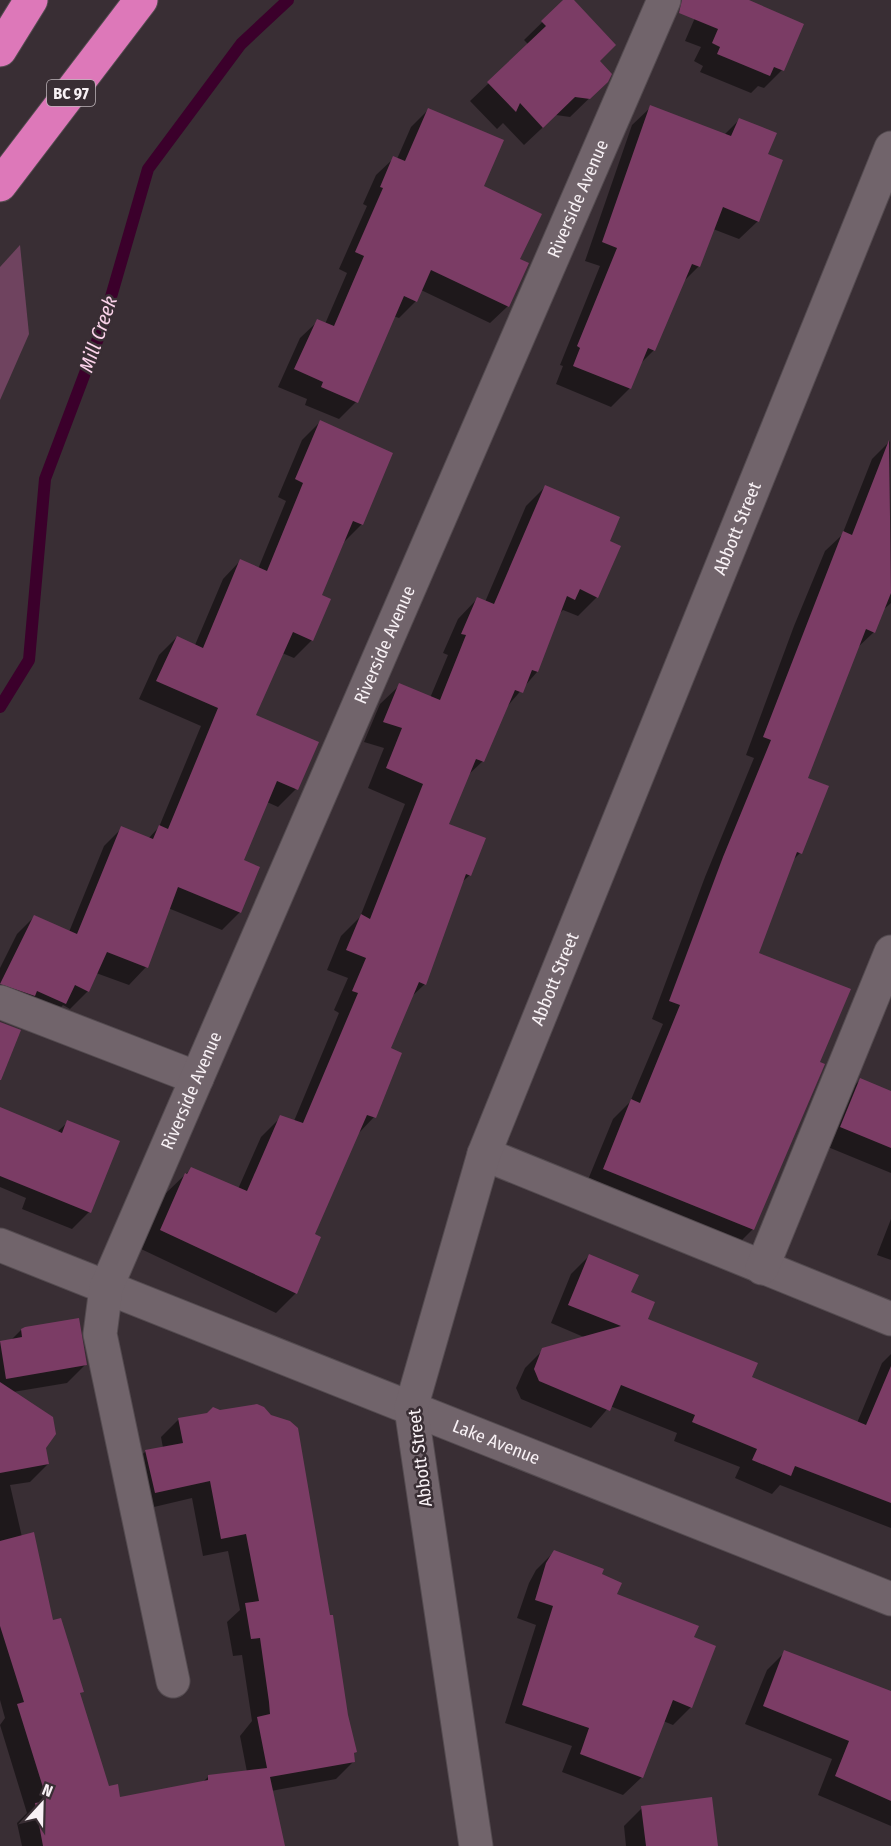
<svg xmlns="http://www.w3.org/2000/svg" width="891" height="1846" viewBox="0 0 891 1846" font-family="'Fira Sans Condensed',sans-serif">
  <style>
    .green { fill: #6f435f }
    .shadow { fill: #0007 }
    .lines { fill: none; stroke-linecap: round; stroke-linejoin: round }
    .stream { stroke: #3b002b; stroke-width: 12 }
    .building { fill: #7b3c65 }
    .minor-casing { stroke: #544b50; stroke-width: 35 }
    .highway-casing { stroke: #544b50; stroke-width: 35 }
    .minor { stroke: #71646b; stroke-width: 33 }
    .highway { stroke: #dd78b9; stroke-width: 33 }
    .labels { text-anchor: middle; dominant-baseline: central; stroke-width: 5; stroke-linejoin: round; paint-order: stroke }
    .shield { fill: #392e34; stroke: #bfb6bb; stroke-width: 1.5 }
    .shield-label { font-size: 16px; font-weight: bold; fill: #f8f1f5 }
    .street-label { font-size: 18px; fill: #f8f1f5; stroke: #392e34 }
    .water-label { font-size: 20px; font-style: italic; fill: #fbd3ea; stroke: #392e34 }
  </style>
  <rect width="100%" height="100%" fill="#392e34"/>
  <path class="green" d="M20 245 29 334 0 400V267Z"/>
  <path class="shadow" d="M565 0H572L607 81 570 117 556 115 524 145 503 123 497 129 470 101 529 45 524 40Z
    M711 0H726L782 70 764 88 758 86 751 93 700 72 703 66 694 61 701 47 685 41 697 13Z
    M651 107 724 135 739 120 766 155 758 221 739 239 713 229 699 266 684 281 654 350 639 365 629 389 611 407 556 384 563 366 560 365 600 266 585 261 632 125Z
    M428 110 482 187 518 259 508 306 490 323 421 290 416 301 399 318 393 316 356 402 339 419 305 405 307 399 278 387 300 338 318 321 325 324 347 273 339 269 367 206 363 204 376 175 394 158 397 159 411 127Z
    M320 422 362 524 344 542 320 596 312 640 294 658 282 653 254 716 296 789 278 807 267 802 242 861 240 912 222 930 168 908 146 967 129 985 96 973 88 991 70 1009 63 1005 47 1021 0 1007V968L17 934 35 916 69 932 104 846 122 828 148 839 159 827 201 726 139 699 159 655 177 637 195 645 223 579 240 561 258 569 286 501 278 497 302 440Z
    M890 441 891 603 883 610 874 632 856 649 806 779 800 853 792 861 757 954 818 1063 753 1229 735 1247 585 1187 613 1119 630 1102 663 1024 652 1019 705 877 754 758 746 755 794 626 825 551 842 535 872 459Z
    M545 487 608 542 597 597 578 616 563 610 559 614 537 672 505 709 483 761 467 776 447 824 470 875 461 883 425 984 410 998 389 1049 374 1117 357 1135 313 1235 296 1293 276 1313 141 1249 165 1194 191 1169 238 1189 261 1137 281 1117 294 1121 339 1013 334 1010 348 978 327 970 341 936 360 917 405 804 368 788 384 748 364 742 380 704 400 685 430 698 448 655 443 653 458 619 477 599 485 602 526 506Z
    M860 1080 891 1092V1173L823 1145 842 1098Z
    M0 1108 57 1132 68 1122 89 1212 72 1229 22 1209 26 1198 0 1187Z
    M891 1219V1260L877 1255Z
    M589 1256 629 1293 646 1320 750 1378 857 1423 882 1363 891 1354V1528L780 1485 772 1494 735 1478 740 1467 674 1441 677 1433 610 1406 591 1428 521 1399 516 1388 525 1368 543 1350 586 1338 551 1323 571 1274Z
    M21 1330 86 1364 67 1383 13 1392 45 1447 48 1464 30 1482 10 1485 22 1537 52 1622 82 1691 79 1695 108 1788 119 1798 203 1782 208 1777 247 1772 240 1736 252 1721 242 1655 233 1656 227 1622 240 1610 228 1551 203 1556 192 1498 137 1511 128 1469 146 1451 163 1448 161 1437 179 1419 208 1414 346 1715 355 1752 353 1755 354 1761 336 1779 271 1791 283 1846H22L17 1823 27 1813 0 1725 5 1718 0 1700V1342L11 1340Z
    M554 1552 600 1575 615 1595 692 1638 691 1707 673 1725 663 1721 642 1777 623 1795 562 1772 572 1746 505 1723 536 1625 517 1618 529 1583 536 1570Z
    M785 1652 891 1693V1826L818 1795 832 1759 745 1724 767 1670Z
    M642 1808 716 1846H626L624 1826Z"/>
  <g class="lines">
    <path class="stream" d="M0 707 29 660 45 479 102 328 148 169 241 44 288 0"/>
  </g>
  <path class="building" d="M563 0H574L616 45 600 61 612 74 608 82 590 99 575 97 543 128 520 103 516 112 487 82 546 26 541 21Z
    M682 0H749L804 24 784 71 774 67 770 76 717 54 720 47 712 43 718 29 679 13Z
    M650 105 731 136 739 118 777 133 768 154 783 160 759 222 723 207 700 267 692 264 655 351 648 348 631 389 573 366 580 348 577 346 617 248 602 242Z
    M428 108 504 140 484 186 542 214 520 259 529 263 509 307 431 270 417 302 404 296 358 403 321 387 323 382 294 369 317 319 334 326 364 256 355 252 383 188 380 187 393 156 405 161Z
    M320 420 393 453 363 525 353 521 322 595 331 599 313 641 293 632 256 715 319 742 298 790 277 781 244 860 260 867 241 913 178 887 148 968 107 952 89 992 75 985 66 1004 37 991 35 996 0 984 34 915 77 934 121 826 153 839 159 825 168 829 218 708 156 681 177 636 203 648 240 559 267 571 303 483 295 479Z
    M889 440 891 593 875 633 866 629 808 778 829 786 802 854 797 852 759 953 851 989 820 1062 825 1064 754 1230 603 1169 631 1099 640 1103 680 1005 669 1001 723 857 771 740 763 737 843 531 852 535Z
    M545 485 620 517 610 541 621 546 598 598 580 589 575 600 567 596 538 672 532 670 523 693 515 690 484 762 476 759 449 824 486 838 471 876 466 874 426 985 419 982 391 1048 402 1053 376 1118 367 1115 315 1234 321 1237 297 1294 160 1230 185 1173 187 1174 191 1167 247 1191 280 1115 303 1123 358 993 352 991 366 958 346 950 361 914 370 919 423 784 386 768 402 728 383 722 399 683 440 700 466 635 461 634 477 597 494 604Z
    M0 1022 21 1030 1 1080H0Z
    M860 1078 891 1091V1148L840 1127Z
    M0 1107 62 1133 67 1120 120 1141 91 1213 0 1176Z
    M589 1254 639 1275 631 1292 655 1302 648 1319 758 1363 752 1377 866 1425 891 1366V1503L795 1466 791 1476 752 1460 757 1449 692 1422 695 1415 621 1385 610 1411 539 1381 534 1369 542 1348 621 1326 568 1305Z
    M79 1318 87 1365 6 1379 0 1341 22 1337 21 1329 25 1327Z
    M0 1382 53 1417 56 1434 46 1448 49 1464 0 1473Z
    M257 1404 264 1407 271 1415 290 1421 298 1428 330 1615H333L348 1715 357 1752 354 1753 355 1762 270 1777 285 1846H43L35 1803 42 1802V1798L46 1797 17 1704 24 1702 0 1626V1541L34 1532 53 1620 61 1618 84 1692 80 1693 109 1786 118 1784 120 1797 208 1780V1775L267 1768 257 1717 270 1714 269 1702 260 1638 251 1639 245 1603 259 1601 246 1534 221 1539 210 1481 155 1493 145 1450 183 1443 178 1418 207 1413 213 1407 220 1410Z
    M554 1550 604 1569 602 1574 622 1583 617 1594 699 1626 694 1637 716 1646 692 1708 673 1700 643 1778 580 1754 589 1728 522 1705 553 1606 535 1600 546 1563Z
    M784 1650 891 1691V1801L835 1776 849 1741 763 1706Z
    M712 1797 718 1846H646L641 1806Z"/>
  <g class="lines">
    <defs>
      <g id="minor">
        <path d="M0 1002 197 1078"/>
        <path d="M484 1154 891 1319"/>
        <path id="s1" d="M0 1245 891 1599"/>
        <path d="M762 1268 891 952"/>
        <path id="s2" d="M173 1681 100 1334 106 1288 664 0"/>
        <path id="s3" d="M476 1846 411 1408 484 1154 891 148"/>
      </g>
      <path id="highway" d="M0 50 31 0
        M0 185 141 0"/>
    </defs>
    <use href="#minor" class="minor-casing"/>
    <use href="#highway" class="highway-casing"/>
    <use href="#minor" class="minor"/>
    <use href="#highway" class="highway"/>
  </g>
  <g class="labels">
    <rect class="shield" x="47" y="80" width="48" height="26" rx="4.5"/>
    <g class="shield-label">
      <text x="71" y="93">BC 97</text>
    </g>
    <g class="street-label">
      <text stroke="none"><textPath href="#s2" startOffset="1588">Riverside Avenue</textPath></text>
      <text stroke="none"><textPath href="#s3" startOffset="1382">Abbott Street</textPath></text>
      <text stroke="none"><textPath href="#s2" startOffset="1102">Riverside Avenue</textPath></text>
      <text stroke="none"><textPath href="#s3" startOffset="896">Abbott Street</textPath></text>
      <text stroke="none"><textPath href="#s2" startOffset="616">Riverside Avenue</textPath></text>
      <text stroke="none"><textPath href="#s1" startOffset="534">Lake Avenue</textPath></text>
      <text transform="translate(420 1458) rotate(-97)">Abbott Street</text>
    </g>
    <g class="water-label">
      <text transform="translate(98 334) rotate(-71)">Mill Creek</text>
    </g>
  </g>
  <g transform="translate(42 1804) rotate(22)" stroke="#392e34" stroke-width="4.5" paint-order="stroke">
  <path d="M0-4.5L10 22L0 15L-10 22Z" fill="#f8f1f5"/>
  <text y="-9" font-size="16" font-weight="bold" text-anchor="middle" fill="#f8f1f5">N</text>
  </g>
</svg>
